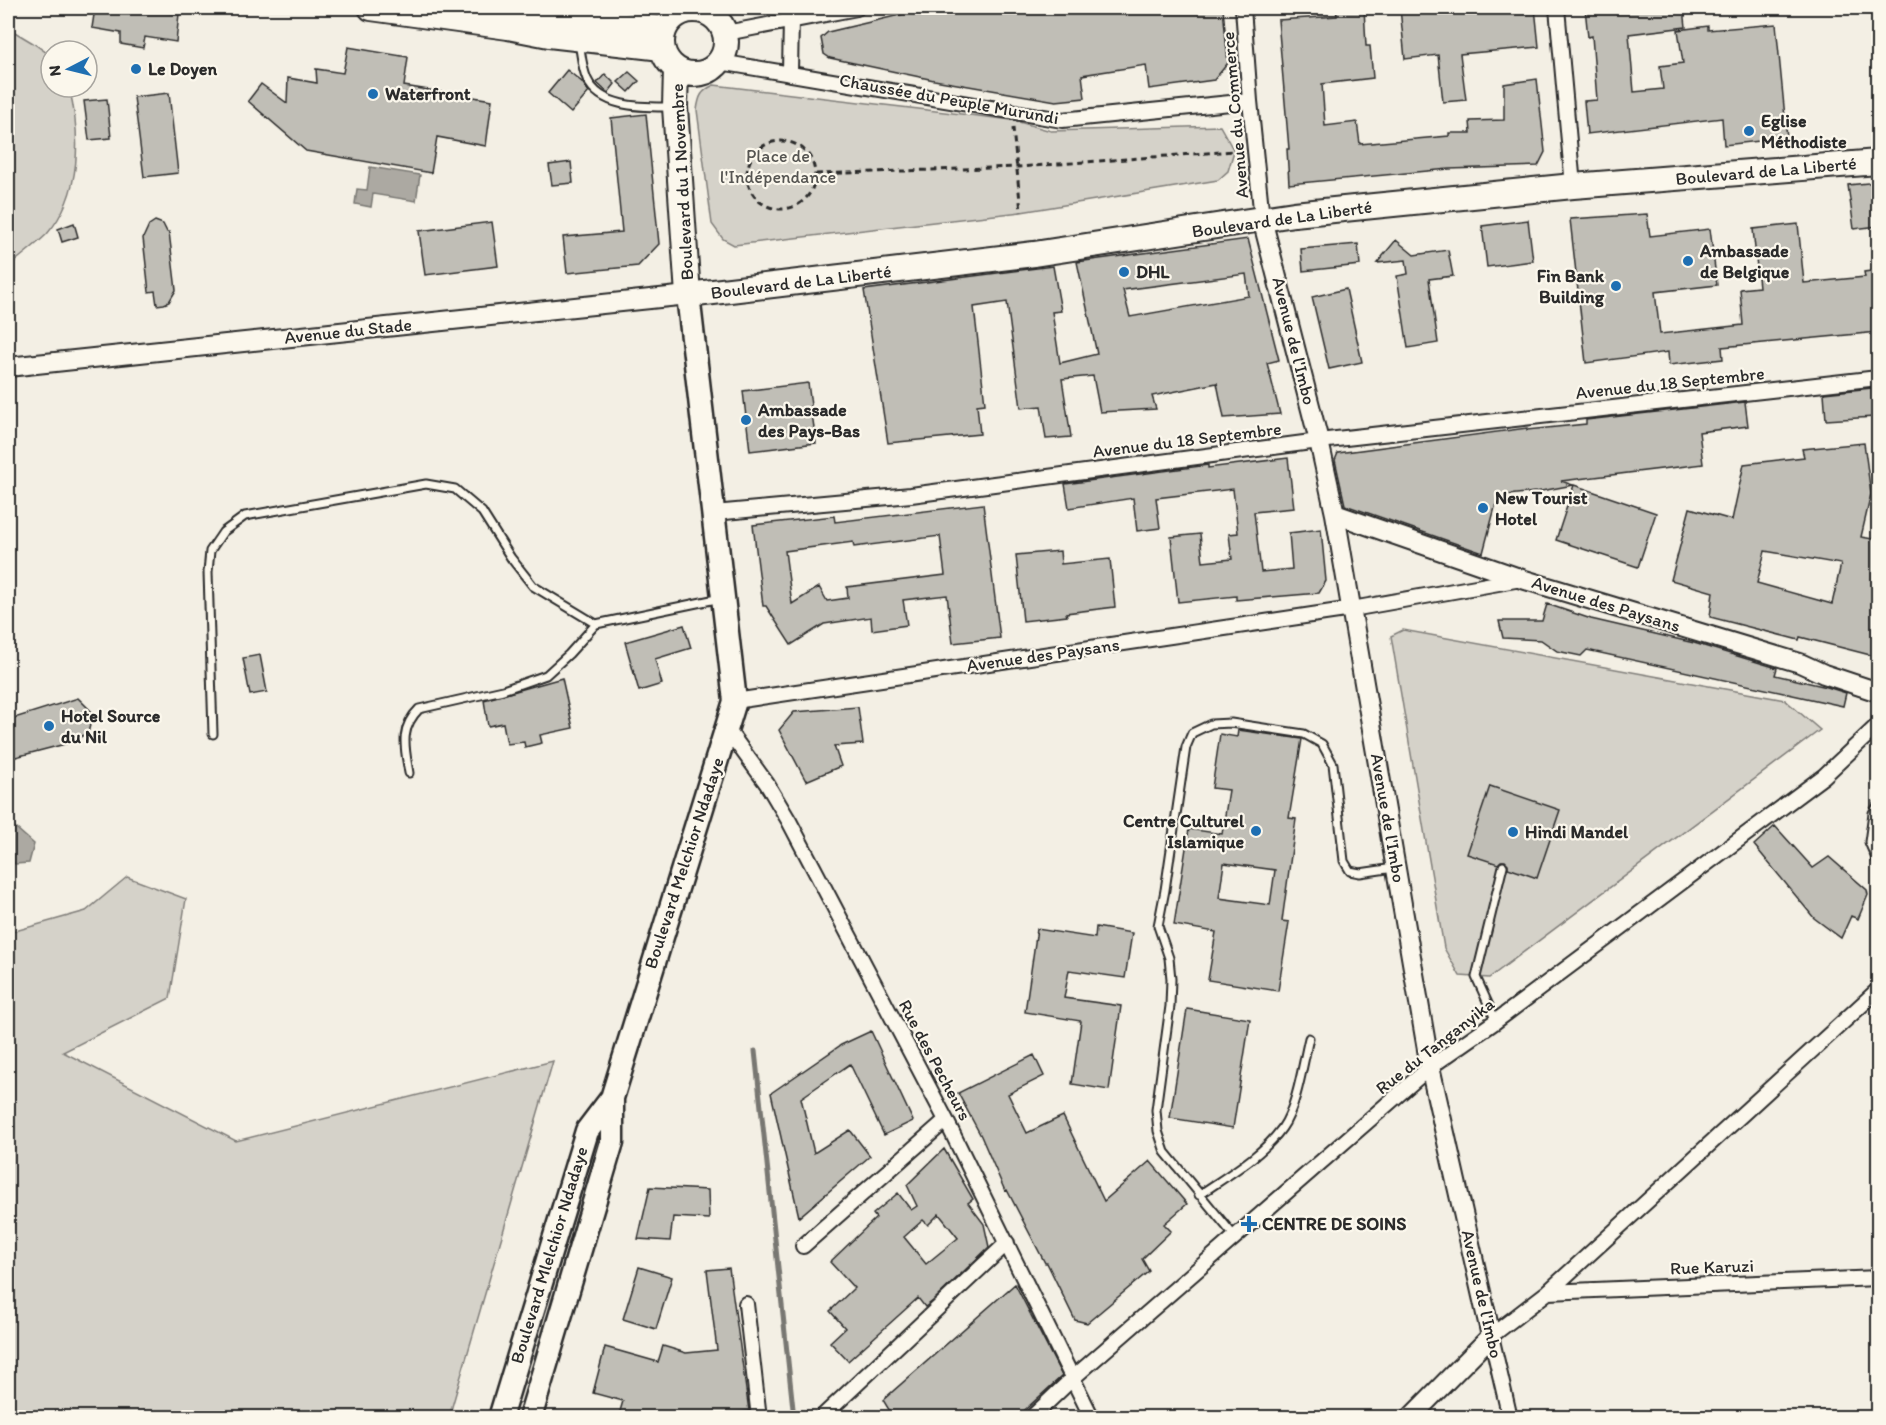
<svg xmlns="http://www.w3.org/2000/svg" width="1886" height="1425" viewBox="0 0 1886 1425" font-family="Itim,sans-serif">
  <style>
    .green { fill: #d5d2c9; stroke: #807e7a; stroke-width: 1.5 }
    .water { fill: #aca9a2; stroke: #787772; stroke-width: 1.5 }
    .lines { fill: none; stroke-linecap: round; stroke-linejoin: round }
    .stream { stroke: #787772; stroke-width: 5 }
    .building { fill: #c0beb6; stroke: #2b2b2b; stroke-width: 1.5; fill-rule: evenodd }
    .service-casing { stroke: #2b2b2b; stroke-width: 11 }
    .minor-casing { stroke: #2b2b2b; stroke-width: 18 }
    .tertiary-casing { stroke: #2b2b2b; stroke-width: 22 }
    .primary-casing { stroke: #2b2b2b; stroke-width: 27 }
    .trunk-casing { stroke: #2b2b2b; stroke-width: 28 }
    .path { stroke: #2b2b2b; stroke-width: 3; stroke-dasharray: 6 4.5; stroke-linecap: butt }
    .service { stroke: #fbf7ec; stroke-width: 7 }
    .minor { stroke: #fbf7ec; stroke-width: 14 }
    .tertiary { stroke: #fbf7ec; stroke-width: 18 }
    .primary { stroke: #fbf7ec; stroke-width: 22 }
    .trunk { stroke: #fbf7ec; stroke-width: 24 }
    .poi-dot { fill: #1f6fb2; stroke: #fbf7ec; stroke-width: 2 }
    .labels { text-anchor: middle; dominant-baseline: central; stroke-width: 4.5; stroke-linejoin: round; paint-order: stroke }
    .poi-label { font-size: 18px; font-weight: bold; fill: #2b2b2b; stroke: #fbf7ec; text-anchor: start }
    .street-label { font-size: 18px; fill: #2b2b2b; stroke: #fbf7ec }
    .park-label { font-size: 18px; fill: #565552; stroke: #fbf7ec }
  </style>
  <rect width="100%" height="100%" fill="#f3efe4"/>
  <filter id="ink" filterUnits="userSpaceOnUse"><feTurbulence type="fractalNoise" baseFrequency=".0167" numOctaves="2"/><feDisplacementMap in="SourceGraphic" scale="12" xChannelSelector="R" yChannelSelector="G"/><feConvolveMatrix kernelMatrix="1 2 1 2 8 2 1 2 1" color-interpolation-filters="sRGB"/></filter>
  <g filter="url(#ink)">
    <path class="green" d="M8 28 33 43 51 56V87H69C81 135 82 194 47 234 35 246 21 256 8 267Z
      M714 85 1012 120 1051 131 1220 126 1234 151 1228 171 1218 180 1021 212 734 245 723 239 712 224 697 110C699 96 701 91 714 85Z
      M1403 630 1785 700 1820 730 1489 978 1460 976 1444 948 1391 636Z
      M127 877 186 899 170 998 63 1052 236 1141 553 1061 449 1417H8V933L86 911Z"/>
    <path class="water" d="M370 167 420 175 416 201 373 194 371 207 355 204 357 189 367 190Z
      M8 821 34 844 29 863 15 864 8 856Z"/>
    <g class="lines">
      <path class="stream" d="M755 1051 794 1418"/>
    </g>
    <path class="building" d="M95 8H136L179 14 176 42 145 37 143 48 121 44V33L92 28Z
      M929 8H1223L1228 63 1214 80 1149 89 1146 65 1082 75 1085 98 1056 101 934 80 830 58 824 54 821 38 828 32Z
      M1336 8H1364L1366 46H1370L1373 78 1322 84 1325 126 1357 122 1360 144 1449 136V133H1471L1470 121 1504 120V84L1537 79 1545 152 1538 166 1449 169 1289 184 1287 149H1289L1278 20 1337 16Z
      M1400 8H1535L1539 47 1460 54 1466 100 1443 102 1438 55 1405 59Z
      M1585 8H1684L1686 27 1629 34 1634 92 1663 89 1660 66 1683 63 1678 30 1708 26V30L1776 24 1787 138 1724 145 1722 118 1587 134 1584 101 1597 100 1592 36 1588 37Z
      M348 47 408 57 404 86 492 100 486 146 437 137 431 173 306 151 248 101 261 84 287 103 288 78 317 83 316 69 343 73Z
      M567 70 582 82 589 92 571 113 548 93Z
      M629 72 639 81 629 92 618 82Z
      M605 74 615 84 608 93 597 83Z
      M169 93 178 173 144 177 134 97Z
      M107 99 111 138 89 140 84 101Z
      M646 114 659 244 638 266 567 273 563 237 622 232 611 118Z
      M571 162 573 183 552 185 549 165Z
      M1878 182V226L1854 229 1848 185Z
      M1647 214 1650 236 1710 229 1717 285 1655 292 1660 334 1743 325 1740 289 1759 287 1753 229 1798 224 1804 283 1865 277 1864 272 1878 270V332L1722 347 1723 359 1669 365 1668 352 1586 363 1570 219Z
      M1528 220 1533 261 1487 267 1482 226Z
      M155 221 163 224 167 232H169L176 290 169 302 164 304 157 305 155 291 149 292 143 238 149 225Z
      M492 222 498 266 425 275 419 231Z
      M74 223 78 237 62 242 58 229Z
      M1248 239 1279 360 1267 363 1280 414 1224 418 1217 383 1152 396 1156 409 1100 412 1093 376 1062 379 1071 437 1046 439 1041 406 1021 408 1007 302 974 307 985 404 977 405 980 434 888 443 864 290 1053 266 1061 311 1052 312 1060 363 1097 354 1077 262ZM1246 274 1249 296 1130 317 1123 290Z
      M1396 240 1414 255 1448 250 1453 276 1429 279 1438 343 1408 348 1397 276 1408 274 1406 260 1377 263Z
      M1358 244 1360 265 1303 271 1301 249Z
      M1346 289 1362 362 1329 369 1312 297Z
      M808 383 816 443 750 451 743 391Z
      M1872 388 1874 417 1826 420 1824 393Z
      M1745 402 1748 426 1699 432 1703 464 1561 481 1573 485 1536 492 1498 496 1483 553 1345 505 1335 460 1338 453 1527 428V430L1586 424V420Z
      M1864 443 1871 494 1861 537 1878 540V657L1800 637 1799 640 1710 617 1713 592 1671 580 1690 508 1732 520 1744 464 1804 457 1802 449ZM1765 551 1841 564 1832 604 1757 583Z
      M1288 458 1294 508 1254 512 1261 572 1292 569 1289 533 1321 529 1326 581 1319 593 1236 600V596L1178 602 1171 537 1200 534 1203 562 1232 559 1229 534 1238 533 1233 489 1156 498 1160 528 1137 531 1133 498 1069 508 1065 484 1208 465V468Z
      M1574 485 1656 513 1638 567 1556 540Z
      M983 504 1000 638 953 643 947 595 903 600 907 625 872 630 871 617 824 624 791 645 766 606H763L753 525 834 516 835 522ZM940 536 945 575 847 587 848 598 827 601 819 587 792 604 785 551 853 542 854 547Z
      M1060 551 1061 564 1110 559 1115 607 1066 613 1067 616 1023 621 1016 555Z
      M1547 604 1591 619 1694 643 1777 668 1775 675 1827 687 1846 693 1843 706 1587 650 1581 656 1557 651 1541 640 1503 638 1499 621H1542Z
      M684 625 691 648 655 659 662 684 639 691 625 642Z
      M260 655 267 692 250 695 243 658Z
      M562 678 573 728 540 735 542 743 525 747 524 742 507 744 503 723 488 726 484 700Z
      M78 698 93 713 88 733 69 743 8 759V720Z
      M858 707 863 744 834 746 841 766 806 781 779 730 794 712Z
      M1238 730 1302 739 1289 818 1296 819 1282 921 1289 922 1278 991 1208 980 1216 932 1174 925 1189 829 1222 834 1229 790 1212 788 1220 734 1237 737ZM1224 863 1275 870 1270 905 1219 898Z
      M1490 786 1560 810 1537 878 1508 868V864L1505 861H1501L1498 864 1467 854Z
      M1775 826 1813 868 1829 857 1867 890 1868 895 1858 919 1851 916 1841 938 1814 918 1754 845Z
      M1096 927 1132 933 1125 978 1069 970 1064 998 1121 1006 1109 1090 1072 1084 1081 1021 1025 1012 1037 929 1095 938Z
      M1187 1009 1250 1019 1233 1128 1170 1118Z
      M871 1031 913 1121 884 1135 850 1064 801 1098 814 1153 850 1130 870 1156 799 1217 771 1093 841 1045Z
      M1034 1055 1044 1076 1008 1094 1027 1133 1063 1116 1104 1201 1150 1161 1187 1204 1164 1224 1171 1231 1142 1259 1149 1271 1087 1323 1075 1320 1047 1263H1045L1007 1190 1005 1191 981 1136 958 1093Z
      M944 1149 973 1199 968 1203 984 1224 989 1247 933 1301 925 1307 918 1298 848 1361 830 1342 845 1328 830 1311 854 1288 830 1262 876 1218 873 1214 898 1193 911 1210 917 1206 907 1185ZM939 1214 958 1238 926 1264 904 1237 923 1220 928 1225Z
      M650 1187 708 1190 709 1219 673 1217 670 1241 638 1239Z
      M639 1267 672 1277 656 1329 623 1319Z
      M729 1268 749 1411 684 1418H618L623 1401 593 1393 605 1347 658 1362 663 1346 686 1353 717 1350 707 1270Z
      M1015 1284 1062 1376 1016 1418H894L883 1400Z"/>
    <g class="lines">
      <defs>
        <path id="service" d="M579 42C581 53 582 68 587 79 601 109 644 107 672 107
          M213 734 208 572 210 551 223 532 245 516 426 484 455 489 482 512 511 558 533 586 596 624
          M409 773C405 748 399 729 419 709L503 690 546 675 569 654 596 624 721 598
          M1878 805 1873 813 1869 842 1878 863
          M1496 1021 1476 977 1503 866
          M1199 1195C1228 1175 1262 1156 1282 1128 1297 1107 1303 1063 1309 1038
          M1235 1237 1165 1152 1158 1131 1156 1110 1170 1006 1171 979 1169 958 1158 926 1165 890 1186 747 1192 733 1211 724 1231 723 1304 734 1322 744 1333 764 1344 861 1350 871 1360 873 1394 868"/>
        <path id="minor" d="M1243 8 1250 101 1262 219
          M1557 8 1573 186
          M726 33 857 8
          M720 62 1062 120 1250 101
          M790 72 791 19
          M714 513 911 495 1319 441 1878 378
          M735 701 1352 609 1521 579
          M727 729 767 784 789 821 946 1120 1092 1418
          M803 1246 946 1120
          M1548 1292 1878 1278
          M746 1304 759 1418
          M824 1415 1007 1243
          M1031 1418 1073 1378 1430 1067 1496 1021 1824 776 1878 725
          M1510 1418 1491 1336 1548 1292 1878 990"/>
        <path id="tertiary" d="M1262 219 1319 441 1335 514 1430 1067 1491 1336 1410 1418
          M8 367 688 295
          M1335 514 1522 579 1800 663 1824 674 1878 692"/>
        <path id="primary" d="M688 9V8
          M500 1418 587 1131 612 1098
          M530 1418 612 1142V1098L735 701 688 295"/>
        <path id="trunk" d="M371 8 508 27 549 35 662 48
          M494 8 664 29
          M662 42a32 32 0 1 1 64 0a32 32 0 1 1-64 0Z
          M676 69 675 107 688 295 1034 254 1294 214 1573 186 1878 162"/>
      </defs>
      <use href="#service" class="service-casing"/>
      <use href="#minor" class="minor-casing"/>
      <use href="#tertiary" class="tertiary-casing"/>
      <use href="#primary" class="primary-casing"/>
      <use href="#trunk" class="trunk-casing"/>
      <path class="path" d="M1013 128 1021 212
        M747 175a34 34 0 1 1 68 0a34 34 0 1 1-68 0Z
        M816 174 1018 167 1234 151"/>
      <use href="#service" class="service"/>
      <use href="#minor" class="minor"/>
      <use href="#tertiary" class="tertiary"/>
      <use href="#primary" class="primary"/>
      <use href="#trunk" class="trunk"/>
    </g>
  </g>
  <g class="poi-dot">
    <circle cx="136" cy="69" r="6"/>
    <circle cx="373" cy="94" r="6"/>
    <circle cx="1749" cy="131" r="6"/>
    <circle cx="1688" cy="261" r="6"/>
    <circle cx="1124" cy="272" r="6"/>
    <circle cx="1616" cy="286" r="6"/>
    <circle cx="746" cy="420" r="6"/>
    <circle cx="1483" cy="508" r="6"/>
    <circle cx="49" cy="726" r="6"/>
    <circle cx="1256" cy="831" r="6"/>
    <circle cx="1513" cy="832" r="6"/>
    <path d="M1246 1215h6v6h6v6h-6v6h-6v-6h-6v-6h6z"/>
  </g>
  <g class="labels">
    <g class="poi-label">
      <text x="148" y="69">Le Doyen</text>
      <text x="385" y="94">Waterfront</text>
      <text x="1761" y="121">Eglise<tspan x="1761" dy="21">Méthodiste</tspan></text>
      <text x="1700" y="251">Ambassade<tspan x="1700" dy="21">de Belgique</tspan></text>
      <text x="1136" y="272">DHL</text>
      <text x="1604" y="276" text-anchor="end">Fin Bank<tspan x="1604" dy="21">Building</tspan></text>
      <text x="758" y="410">Ambassade<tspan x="758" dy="21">des Pays-Bas</tspan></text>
      <text x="1495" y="498">New Tourist<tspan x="1495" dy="21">Hotel</tspan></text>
      <text x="61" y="716">Hotel Source<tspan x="61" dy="21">du Nil</tspan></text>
      <text x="1244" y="821" text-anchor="end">Centre Culturel<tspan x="1244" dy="21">Islamique</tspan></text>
      <text x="1525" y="832">Hindi Mandel</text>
      <text x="1262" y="1224">CENTRE DE SOINS</text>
    </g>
    <g class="street-label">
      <text transform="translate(949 99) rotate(10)">Chaussée du Peuple Murundi</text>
      <text transform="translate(1235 115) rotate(-95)">Avenue du Commerce</text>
      <text transform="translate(1766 171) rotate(-5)">Boulevard de La Liberté</text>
      <text transform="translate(682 182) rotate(-93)">Boulevard du 1 Novembre</text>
      <text transform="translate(1282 219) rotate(-8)">Boulevard de La Liberté</text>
      <text transform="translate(801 282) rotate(-7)">Boulevard de La Liberté</text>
      <text transform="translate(348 331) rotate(-6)">Avenue du Stade</text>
      <text transform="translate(1294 341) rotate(76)">Avenue de l'Imbo</text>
      <text transform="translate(1670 383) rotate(-6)">Avenue du 18 Septembre</text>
      <text transform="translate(1187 440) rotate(-7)">Avenue du 18 Septembre</text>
      <text transform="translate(1606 604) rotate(17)">Avenue des Paysans</text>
      <text transform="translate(1043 655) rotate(-8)">Avenue des Paysans</text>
      <text transform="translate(1388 818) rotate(80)">Avenue de l'Imbo</text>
      <text transform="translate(684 863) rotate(-72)">Boulevard Melchior Ndadaye</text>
      <text transform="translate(1435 1046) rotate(-38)">Rue du Tanganyika</text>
      <text transform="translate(935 1060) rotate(62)">Rue des Pecheurs</text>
      <text transform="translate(549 1255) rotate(-73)">Boulevard Mlelchior Ndadaye</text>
      <text transform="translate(1712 1267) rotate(-2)">Rue Karuzi</text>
      <text transform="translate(1482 1294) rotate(77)">Avenue de l'Imbo</text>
    </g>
    <g class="park-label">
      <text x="778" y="156">Place de<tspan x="778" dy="21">l'Indépendance</tspan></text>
    </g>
  </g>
  <rect width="1886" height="1425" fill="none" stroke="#fbf7ec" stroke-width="30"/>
  <rect x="15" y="15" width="1856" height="1395" fill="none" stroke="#2b2b2b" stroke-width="2" filter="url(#ink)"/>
  <g transform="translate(69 69) rotate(263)"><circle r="28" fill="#fbf7ec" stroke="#a8a59f" stroke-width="1.5"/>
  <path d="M0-4.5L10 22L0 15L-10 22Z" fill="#1f6fb2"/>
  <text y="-9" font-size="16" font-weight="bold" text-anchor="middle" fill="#2b2b2b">N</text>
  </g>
</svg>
